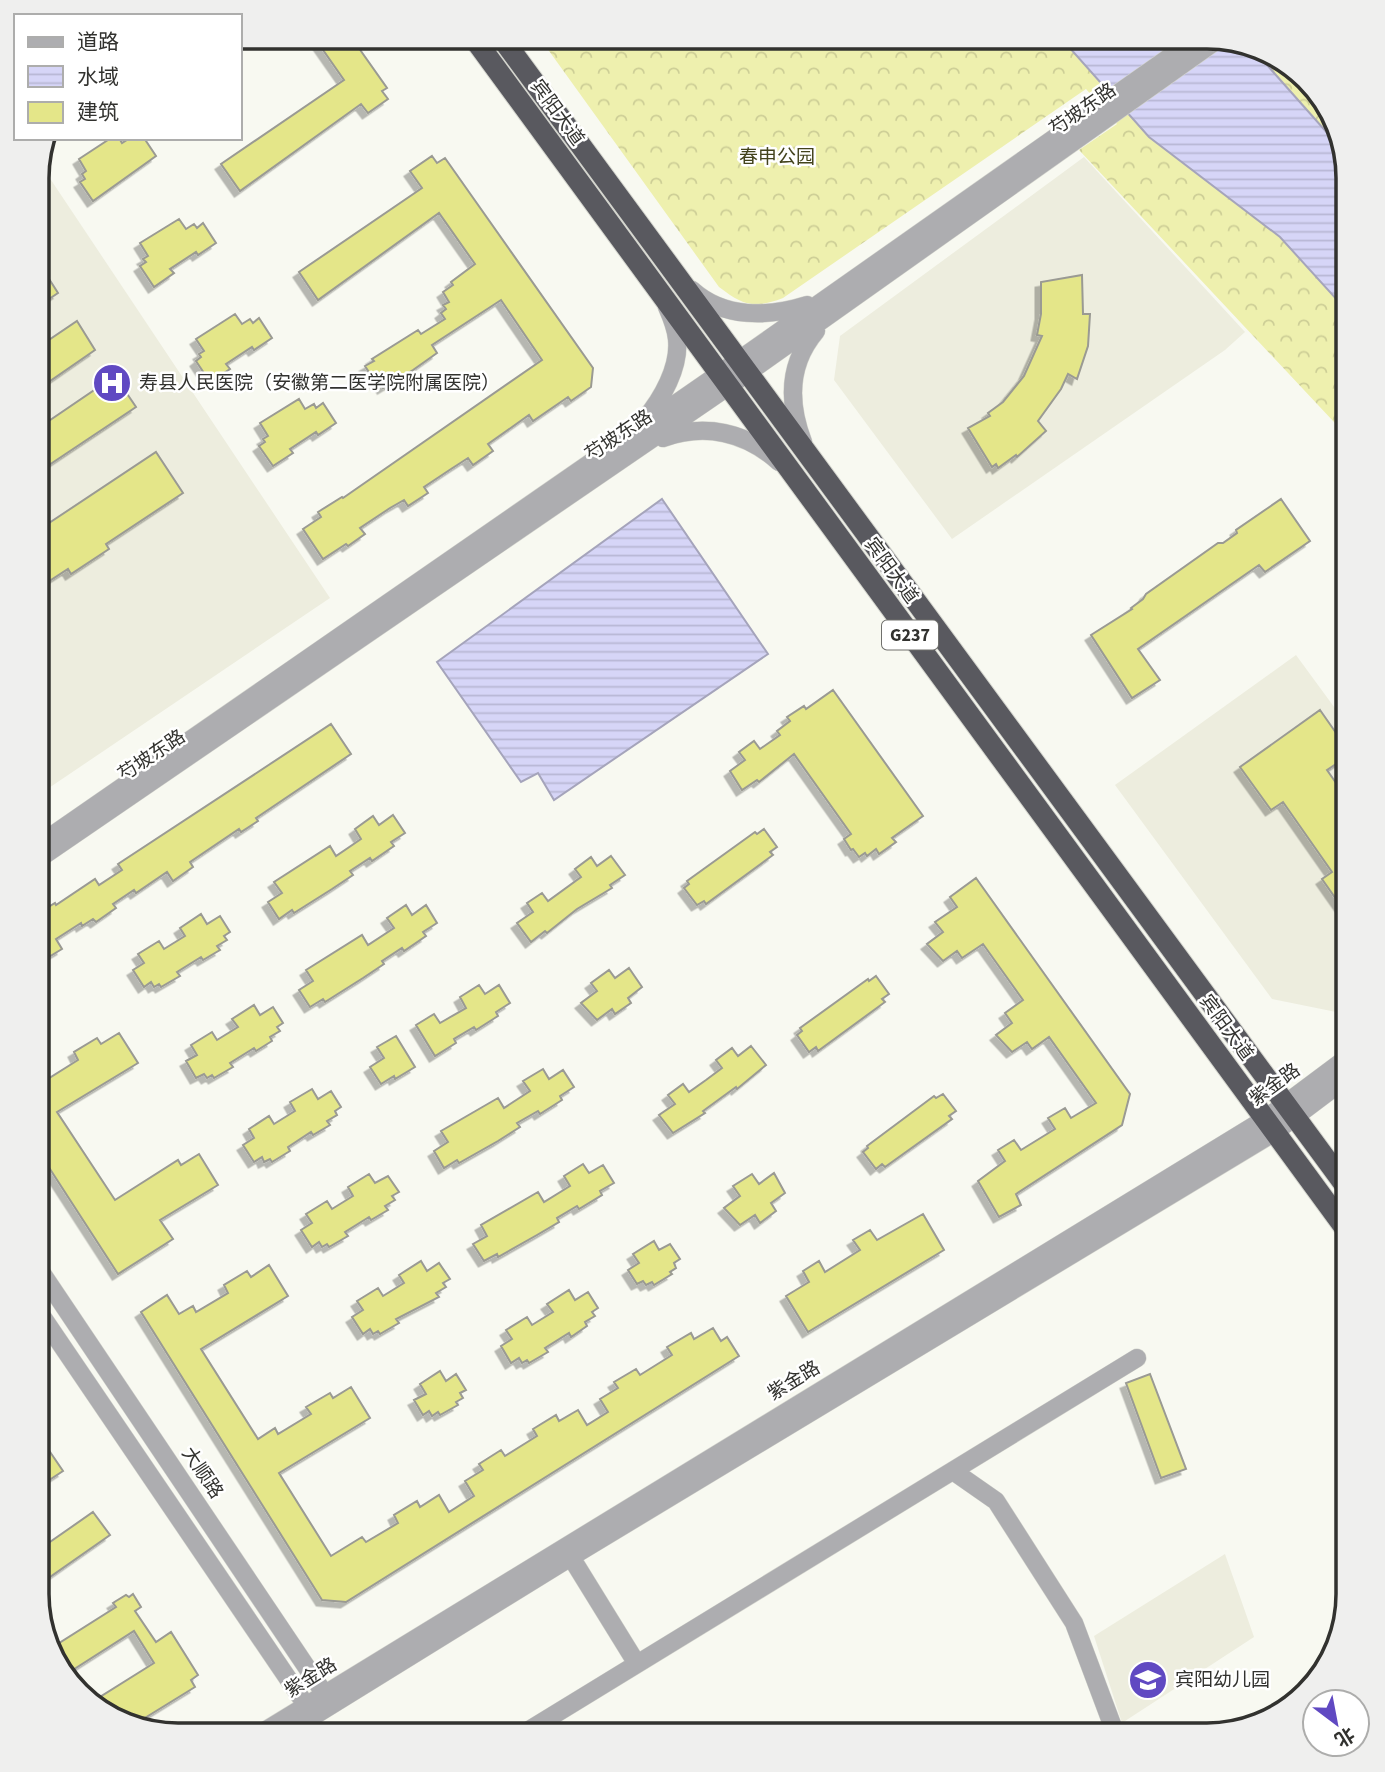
<svg xmlns="http://www.w3.org/2000/svg" width="1385" height="1772" viewBox="0 0 1385 1772" font-family="'Source Sans 3','Noto Sans SC',sans-serif">
  <style>
    .built { fill: #ededde }
    .forest { fill: url(#forest-crowns) }
    .water { fill: url(#water-rules); stroke: #a5a4bb; stroke-width: 2 }
    .building { fill: #e4e689; stroke: #9a9a93; stroke-width: 2; filter: url(#shadow) }
    .lines { fill: none; stroke-linecap: round; stroke-linejoin: round }
    .minor-casing { stroke: #d4d5ce; stroke-width: 19 }
    .highway-casing { stroke: #d4d5ce; stroke-width: 23 }
    .minor { stroke: #adadb0; stroke-width: 18 }
    .highway { stroke: #59595f; stroke-width: 21 }
    .labels { text-anchor: middle; dominant-baseline: central; stroke-width: 5; stroke-linejoin: round; paint-order: stroke }
    .shield { fill: #fff; stroke: #70706d; stroke-width: 2 }
    .shield-label { font-size: 18px; font-weight: bold; fill: #32322f }
    .street-label { font-size: 19px; fill: #32322f; stroke: #fff }
    .park-label { font-size: 19px; fill: #43431c; stroke: #fff }
    .poi-label { font-size: 19px; fill: #32322f; stroke: #fff; text-anchor: start }
    .rim { fill: none; stroke: #32322f; stroke-width: 3.5 }
  </style>
  <defs>
    <pattern id="forest-crowns" width="20" height="18" patternUnits="userSpaceOnUse" patternTransform="scale(1.75)"><rect width="20" height="18" fill="#eef0ae"/><path d="M2 6a3 3 0 1 1 6 0M12 15a3 3 0 1 1 6 0" fill="none" stroke="#cdce96"/></pattern>
    <pattern id="water-rules" width="6" height="5" patternUnits="userSpaceOnUse" patternTransform="scale(1.75)"><rect width="6" height="5" fill="#d6d5f7"/><path d="M0 2.5h6" fill="none" stroke="#b8b7d4"/></pattern>
    <filter id="shadow"><feDropShadow dx="-5.5" dy="5.5" stdDeviation="0" flood-color="#0004"/></filter>
  </defs>
  <rect width="100%" height="100%" fill="#f8f9f1"/>
  <path class="built" d="M1084 157 1245 332 1225 350 952 539 834 380 840 336Z
    M39 162 330 598 37 796V168Z
    M1296 655 1348 726V1012L1346 1014 1272 999 1115 785Z
    M1225 1554 1254 1637 1122 1723 1094 1636Z"/>
  <path class="forest" d="M539 37H1216L1277 55 1325 100 1348 178V437L1079 150 1117 124 1086 89 783 298C754 309 744 306 719 287Z"/>
  <path class="water" d="M1060 37H1216L1262 51 1267 65 1338 145 1348 178V312L1280 237 1149 137Z
    M662 499 768 654 554 800 538 773 521 782 437 662Z"/>
  <path class="building" d="M314 37H351L387 88 382 91 388 99 368 113 361 104 240 191 221 164 344 80Z
    M111 138H119L122 143 130 138H144L156 156 93 201 80 182 85 179 82 174 86 171 79 159Z
    M432 156 437 163 445 158 593 368 591 387 571 401 568 397 533 421 529 415 488 444 493 451 473 465 468 458 451 469 424 487 428 493 408 506 404 500 390 508 360 528 365 534 348 546 346 544 323 559 303 529 321 517 318 512 342 497 343 498 542 360 501 300 432 345 437 353 413 370 383 388 379 381 376 383 365 366 374 361 372 359 418 330 421 334 445 319 441 313 446 309 443 305 449 302 443 292 453 285 451 282 475 264 439 213 318 300 299 272 422 188 410 171Z
    M179 219 186 229 194 224 197 228 203 223 216 243 198 255 196 252 170 269 174 273 154 287 140 266 146 262 143 259 148 256 140 243Z
    M37 260 58 293 37 307Z
    M1082 275 1083 314H1090L1088 346 1077 379 1068 374 1061 389 1038 421 1046 431 1017 457 1016 455 998 468 996 464 992 467 968 428 990 416 988 413 1003 402 1024 376 1042 336 1037 335 1041 314V282Z
    M235 314 242 324 250 319 253 323 259 318 272 338 254 350 252 347 226 364 230 369 210 382 196 361 201 357 199 354 204 351 196 339Z
    M77 321 95 350 37 390V348Z
    M115 376 136 407 37 473V429Z
    M299 399 305 409 314 404 316 408 323 403 336 423 318 435 316 432 290 449 293 453 273 466 259 446 265 442 263 439 268 436 260 423Z
    M156 452 183 493 106 544 109 549 71 574 68 569 37 589V531Z
    M1281 499 1310 541 1265 572 1259 565 1138 649 1160 680 1132 698 1091 635 1132 609 1131 608 1143 599 1146 594 1218 543H1223L1237 533 1236 530Z
    M833 690 923 816 892 838 896 842 879 854 876 849 867 856 865 853 859 857 853 849 851 850 844 839 851 834 794 754 759 782 757 780 742 790 730 771 745 760 739 752 754 741 760 749 780 735 777 731 790 721 787 717 804 706 806 709Z
    M1320 710 1348 750V756L1327 770 1348 800V916L1322 879 1332 872 1283 802 1271 810 1240 767Z
    M331 724 351 754 259 816 256 818 258 821 241 832 239 829 190 862 193 867 173 881 167 872 136 893 134 890 113 904 116 908 96 922 93 919 82 926 81 923 56 939 62 949 37 964V914L55 903 56 905 95 879 99 885 122 870 118 864Z
    M393 815 405 833 391 842 394 846 372 861 370 858 350 871 353 875 332 889 294 913 292 910 279 919 268 902 282 893 274 882 330 846 336 856 361 839 355 829 373 816 379 825Z
    M764 829 777 847 770 852 773 855 706 904 704 901 697 905 684 888 689 884 687 881 755 832 757 834Z
    M611 856 625 875 610 885 612 888 577 909 547 933 545 931 531 942 517 923 533 912 527 903 542 893 548 901 581 877 575 869 591 857 597 866Z
    M976 878 1130 1094 1122 1125 1016 1194 1021 1205 999 1217 978 1181 1005 1161 998 1150 1014 1140 1021 1150 1055 1129 1048 1118 1065 1108 1071 1118 1096 1103 1049 1037 1032 1049 1027 1042 1012 1052 996 1035 1012 1023 1005 1013 1023 1000 983 944 962 958 957 951 943 961 927 944 943 932 935 922 957 907 950 897Z
    M406 905 412 915 426 905 437 923 423 932 426 936 404 951 402 948 382 961 384 964 363 978 325 1002 323 999 310 1007 299 990 313 981 306 970 362 935 368 945 394 928 387 918Z
    M201 914 207 924 220 916 230 932 224 936 227 940 217 946 220 950 203 960 201 957 177 972 180 976 161 987 159 984 154 987 151 982 144 987 133 970 144 963 138 954 159 941 164 949 185 936 180 928Z
    M629 968 642 987 628 998 631 1003 615 1014 612 1009 597 1020 581 1003 597 991 591 983 609 970 615 978Z
    M876 976 889 994 882 999 885 1002 818 1051 816 1047 809 1052 797 1035 802 1031 800 1028 868 979 869 981Z
    M479 985 485 994 499 985 510 1003 496 1012 498 1016 476 1030 474 1027 454 1039 456 1043 435 1056 416 1025 434 1014 440 1023 466 1008 460 997Z
    M254 1005 260 1015 273 1007 283 1023 277 1027 280 1031 270 1037 272 1041 256 1051 254 1048 230 1063 233 1067 214 1078 212 1075 207 1078 204 1074 196 1078 186 1061 197 1055 191 1045 212 1032 217 1040 238 1027 232 1019Z
    M119 1033 138 1063 57 1112 115 1200 178 1160 181 1165 199 1154 218 1185 160 1220 173 1239 118 1274 37 1149V1064L46 1080 78 1060 74 1052 97 1038 101 1044Z
    M396 1036 415 1067 395 1079 394 1076 381 1084 370 1067 384 1058 377 1047Z
    M751 1046 766 1065 737 1089 736 1087 703 1111 705 1113 673 1133 659 1115 675 1104 668 1095 683 1084 689 1092 706 1080 722 1068 716 1060 732 1048 738 1056Z
    M543 1069 549 1079 563 1070 574 1087 560 1096 562 1100 540 1114 538 1111 517 1123 520 1127 498 1141 459 1163 457 1160 444 1168 434 1151 448 1142 441 1131 498 1098 504 1108 530 1091 523 1081Z
    M312 1089 318 1099 331 1091 341 1107 335 1111 337 1115 327 1121 330 1125 313 1135 311 1132 288 1147 290 1151 272 1162 270 1159 264 1162 262 1157 254 1162 243 1145 254 1138 249 1129 269 1116 274 1124 295 1111 290 1102Z
    M943 1094 956 1111 949 1116 952 1119 885 1167 882 1164 876 1169 863 1152 868 1148 867 1146 934 1096 936 1098Z
    M583 1164 589 1173 603 1165 614 1183 600 1191 602 1195 579 1209 577 1206 557 1218 559 1222 537 1235 498 1257 497 1254 484 1261 473 1244 487 1236 481 1225 538 1192 544 1202 570 1186 564 1176Z
    M774 1173 785 1193 771 1203 776 1211 760 1223 755 1215 740 1225 724 1208 740 1196 733 1186 752 1174 759 1184Z
    M369 1174 375 1183 388 1176 399 1192 392 1196 395 1200 385 1206 388 1210 371 1220 369 1217 345 1232 348 1236 329 1247 327 1244 322 1247 319 1242 312 1247 301 1230 312 1223 306 1214 327 1201 332 1209 353 1196 348 1187Z
    M923 1214 944 1250 808 1332 786 1296 809 1282 803 1271 819 1261 825 1272 860 1250 853 1240 870 1230 877 1240Z
    M654 1241 659 1250 670 1244 680 1259 674 1263 676 1268 670 1272 672 1274 654 1285 652 1282 646 1285 643 1281 637 1284 628 1270 639 1263 633 1254Z
    M421 1261 427 1271 439 1263 450 1279 443 1283 446 1287 436 1293 439 1297 396 1319 399 1323 380 1334 378 1331 373 1334 370 1329 363 1334 352 1317 363 1310 357 1301 378 1288 383 1296 404 1283 399 1275Z
    M269 1265 288 1296 201 1349 258 1439 275 1428 278 1434 311 1414 306 1407 330 1393 333 1398 351 1387 370 1418 279 1473 331 1556 362 1537 366 1542 398 1523 394 1515 417 1501 420 1507 439 1495 449 1512 474 1496 465 1481 483 1470 479 1464 501 1450 505 1456 537 1436 533 1429 556 1415 559 1421 578 1410 587 1425 608 1412 600 1399 618 1388 614 1382 636 1369 640 1375 672 1355 667 1347 691 1333 694 1339 713 1328 721 1341 727 1337 739 1356 346 1602 322 1600 141 1312 167 1295 179 1314 193 1306 196 1312 228 1293 224 1285 247 1271 251 1277Z
    M569 1290 575 1300 588 1292 598 1308 592 1312 595 1316 585 1322 587 1326 571 1337 569 1333 545 1348 548 1352 529 1363 527 1360 522 1363 519 1358 511 1363 501 1346 512 1339 506 1330 527 1317 532 1325 553 1312 547 1304Z
    M440 1371 446 1381 456 1374 466 1390 460 1393 463 1398 456 1402 458 1405 440 1415 438 1412 432 1416 429 1411 423 1415 414 1400 426 1394 420 1384Z
    M1150 1374 1186 1469 1161 1478 1126 1383Z
    M46 1446 63 1471 37 1488V1452Z
    M93 1512 110 1535 37 1586V1551Z
    M133 1594 141 1607 135 1611 156 1642 171 1632 198 1675 191 1680 195 1687 135 1724 108 1717 92 1702 154 1663 134 1631 68 1673 60 1662 58 1663 53 1647 116 1607 113 1603 116 1601 126 1595 129 1597Z"/>
  <g class="lines">
    <defs>
      <path id="minor" d="M692 290C724 319 769 317 807 305
        M644 420C662 399 680 367 677 339 676 328 671 316 667 307
        M663 438C705 423 746 432 779 462
        M803 442C788 403 788 364 816 331
        M37 846 739 360 1198 37
        M37 860 729 386 1220 38
        M37 1266 330 1702
        M37 1309 312 1714
        M953 1471 996 1501 1074 1623 1116 1735
        M566 1549 637 1664
        M258 1735 1265 1119 1348 1057
        M283 1735 571 1557 1275 1132 1348 1077
        M521 1735 1137 1358"/>
      <path id="highway" d="M473 37 1348 1232
        M501 37 1348 1189"/>
    </defs>
    <use href="#minor" class="minor-casing"/>
    <use href="#highway" class="highway-casing"/>
    <use href="#minor" class="minor"/>
    <use href="#highway" class="highway"/>
  </g>
  <defs>
    <symbol id="hospital-disc" viewBox="-11 -11 22 22"><circle r="9.5" fill="#6049c2" stroke="#fff"/><path d="M-5-5h3v3.5h4V-5h3V5h-3V1.5h-4V5h-3Z" fill="#fff"/></symbol>
    <symbol id="school-disc" viewBox="-11 -11 22 22"><circle r="9.5" fill="#6049c2" stroke="#fff"/><path d="M0-5L7-2L0 1L-7-2ZM-4 1L0 2.5L4 1V4Q0 6-4 4Z" fill="#fff"/></symbol>
  </defs>
  <g fill-rule="evenodd">
    <use href="#hospital-disc" x="90" y="361" width="44" height="44"/>
    <use href="#school-disc" x="1126" y="1658" width="44" height="44"/>
  </g>
  <g class="labels">
    <rect class="shield" x="882" y="620.5" width="56" height="29" rx="5"/>
    <g class="shield-label">
      <text x="910" y="635">G237</text>
    </g>
    <g class="street-label">
      <text transform="translate(1083 110) rotate(-35)">芍坡东路</text>
      <text transform="translate(557 113) rotate(54)">宾阳大道</text>
      <text transform="translate(619 436) rotate(-34)">芍坡东路</text>
      <text transform="translate(891 571) rotate(54)">宾阳大道</text>
      <text transform="translate(152 756) rotate(-34)">芍坡东路</text>
      <text transform="translate(1226 1028) rotate(54)">宾阳大道</text>
      <text transform="translate(1275 1085) rotate(-36)">紫金路</text>
      <text transform="translate(794 1381) rotate(-31)">紫金路</text>
      <text transform="translate(202 1473) rotate(56)">大顺路</text>
      <text transform="translate(311 1678) rotate(-32)">紫金路</text>
    </g>
    <g class="park-label">
      <text x="777" y="157">春申公园</text>
    </g>
    <g class="poi-label">
      <text x="139" y="383">寿县人民医院（安徽第二医学院附属医院）</text>
      <text x="1175" y="1680">宾阳幼儿园</text>
    </g>
  </g>
  <path d="M0 0H1385V1772H0ZM178 49H1207A129 129 0 0 1 1336 178V1594A129 129 0 0 1 1207 1723H178A129 129 0 0 1 49 1594V178A129 129 0 0 1 178 49Z" fill="#efefee" fill-rule="evenodd"/>
  <path class="rim" d="M178 49H1207A129 129 0 0 1 1336 178V1594A129 129 0 0 1 1207 1723H178A129 129 0 0 1 49 1594V178A129 129 0 0 1 178 49Z"/>
  <rect x="14" y="14" width="228" height="126" fill="#ffffff" stroke="#adadac" stroke-width="2"/>
  <rect x="28" y="37" width="35" height="10" fill="#adadb0" stroke="#adadac" stroke-width="2"/>
  <text x="77" y="49" font-size="21" fill="#32322f">道路</text>
  <rect x="28" y="66" width="35" height="21" fill="url(#water-rules)" stroke="#adadac" stroke-width="2"/>
  <text x="77" y="84" font-size="21" fill="#32322f">水域</text>
  <rect x="28" y="102" width="35" height="21" fill="#e4e689" stroke="#adadac" stroke-width="2"/>
  <text x="77" y="119" font-size="21" fill="#32322f">建筑</text>
  <g transform="translate(1336 1723) rotate(148)"><circle r="33" fill="#ffffff" stroke="#adadac" stroke-width="2"/>
  <path d="M0-5L12 26L0 18L-12 26Z" fill="#6049c2"/>
  <text y="-10" font-size="19" font-weight="bold" text-anchor="middle" fill="#32322f">北</text>
  </g>
</svg>
